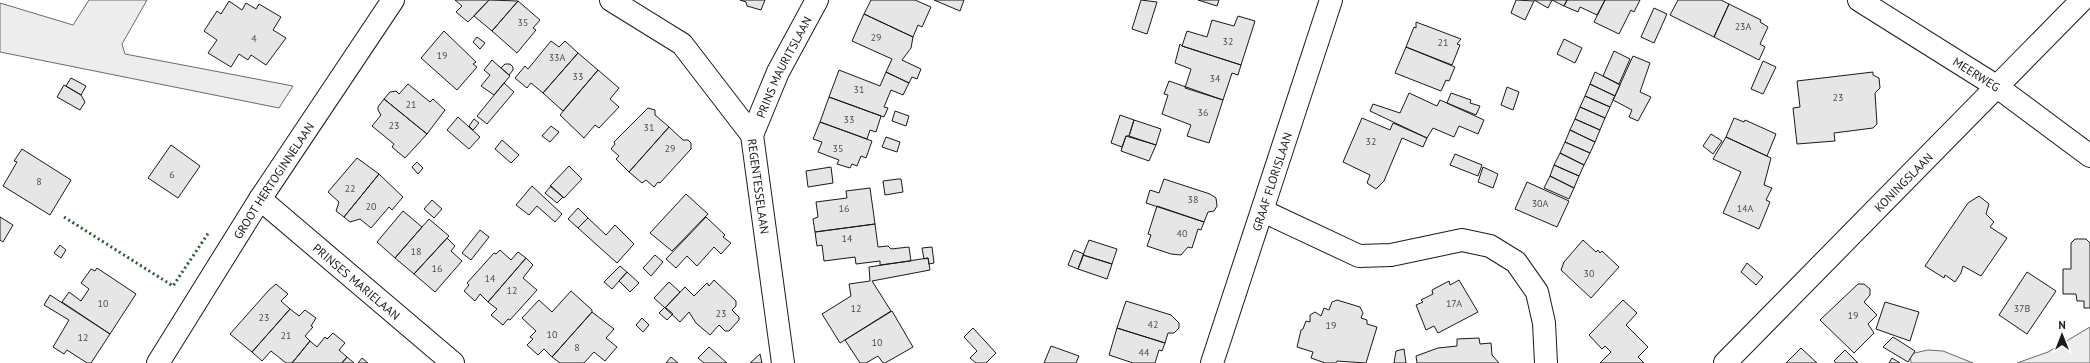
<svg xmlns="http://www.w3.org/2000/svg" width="2090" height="363" viewBox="0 0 2090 363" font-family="'PT Sans',sans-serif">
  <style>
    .built { fill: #ededed; stroke: #6a6a6a }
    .building { fill: #e6e6e6; stroke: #1a1a1a }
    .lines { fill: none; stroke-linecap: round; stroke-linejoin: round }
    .minor-casing { stroke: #1a1a1a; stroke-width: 24 }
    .secondary-casing { stroke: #1a1a1a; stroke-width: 24 }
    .minor { stroke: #fff; stroke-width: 22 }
    .secondary { stroke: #fff; stroke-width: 22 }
    .hedge { stroke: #2b5a34; stroke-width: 3; stroke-dasharray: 2 3; stroke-linecap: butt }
    .labels { text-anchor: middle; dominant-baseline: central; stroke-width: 3; stroke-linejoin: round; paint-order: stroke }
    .number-label { font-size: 10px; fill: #4d4d4d }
    .street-label { font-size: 12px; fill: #1a1a1a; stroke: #fff }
  </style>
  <rect width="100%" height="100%" fill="#fff"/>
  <path class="built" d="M89 0H147L122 44 125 54 293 86 279 108 0 52V3L73 25Z
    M2090 327V363H2017L2048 352Z
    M1928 350 1943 351 1973 363H1911L1910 354Z"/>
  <path class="building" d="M455 0H489L468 22 456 12 462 6Z
    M489 0 518 1 492 31 474 16Z
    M740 0H765L761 10 747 6 746 2Z
    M871 0H915L931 7 922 27 918 25 913 37 864 14Z
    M934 0H964L960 11Z
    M1141 0 1157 2 1147 34 1132 29Z
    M1198 0H1219L1217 6Z
    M1516 0 1534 1 1525 20 1511 13Z
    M1534 0H1567L1564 6 1552 0 1548 8Z
    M1567 0H1605L1597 15 1580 7 1578 12 1564 6Z
    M1605 0H1640L1634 12 1631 10 1619 34 1594 22Z
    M1678 0H1721L1729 4 1714 37 1670 15Z
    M229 1 242 10 246 3 256 9 259 4 281 17 273 30 286 38 266 65 251 55 248 60 239 54 231 67 208 53 217 40 204 31 217 11 221 14Z
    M518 1 540 20 533 28 536 30 517 53 492 31Z
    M1729 4 1761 20 1760 22 1768 27 1760 44 1765 47 1759 60 1714 37Z
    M1654 8 1667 14 1654 43 1641 37Z
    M864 14 913 37 911 48 902 60 921 69 917 79 912 77 909 83 886 72 892 59 852 41Z
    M1238 16 1255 21 1241 65 1182 46 1187 31 1207 37 1212 20 1234 26Z
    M1416 22 1461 39 1457 44 1460 45 1452 65 1406 47 1414 27 1416 28Z
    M444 31 476 62 473 64 477 67 457 90 421 58Z
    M477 37 485 43 480 49 473 42Z
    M1564 39 1582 48 1575 63 1557 54Z
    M551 41 559 47 565 41 578 53 543 93 531 83 527 88 515 78 525 66 528 69Z
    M1180 44 1182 46 1241 65 1238 75 1232 73 1223 100 1185 88 1191 69 1175 63Z
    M1406 47 1455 67 1449 81 1446 80 1441 91 1395 73Z
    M1614 51 1630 59 1619 84 1603 76Z
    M578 53 598 70 563 111 543 93Z
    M1633 56 1650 63 1640 92 1651 97 1638 121 1629 117 1632 110 1613 100Z
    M492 60 510 76 494 95 481 86 490 75 484 70Z
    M1763 61 1776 67 1763 94 1751 89Z
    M505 64H510L513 67V70L509 75 501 68Z
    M598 70 619 88 610 99 619 107 599 128 595 125 584 138 560 115Z
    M839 70 880 86 886 72 909 83 903 95 891 90 884 107 888 108 884 117 829 97Z
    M1595 72 1620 85 1615 96 1590 84Z
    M1873 72V75L1879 78 1880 88 1875 93 1877 124 1873 128 1834 133 1835 141 1797 144 1793 108 1800 107 1797 81Z
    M71 78 86 86 81 95 66 86Z
    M1169 81 1223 100 1209 143 1187 136 1191 125 1162 114 1168 95 1164 94Z
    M504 83 514 92 487 124 477 116Z
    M408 84 430 102 433 99 445 110 427 134 384 99 390 92 396 91 399 94Z
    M1590 84 1615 96 1610 107 1585 96Z
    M64 85 81 95 85 102 80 110 57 97Z
    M1507 87 1519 92 1513 110 1501 105Z
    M1409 93 1437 106 1440 100 1484 120 1478 134 1459 126 1454 137 1433 128 1427 138 1370 111 1373 104 1400 113Z
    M1451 93 1471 100 1470 103 1480 106 1476 115 1447 103Z
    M1585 96 1610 107 1605 118 1580 107Z
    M829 97 881 116 876 132 870 130 867 139 820 122Z
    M384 99 427 134 405 158 392 147 394 144 372 126 381 115 378 110V107Z
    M1580 107 1605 118 1600 130 1575 119Z
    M648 108 655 110V115L669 127 629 172 616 159 619 156 611 149 615 144 614 142Z
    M895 111 909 116 906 126 892 121Z
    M1120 115 1134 120 1129 136H1126L1122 147 1111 143Z
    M458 117 480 137 469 149 447 130Z
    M1362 118 1390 130 1393 123 1427 138 1423 147 1402 138 1384 181 1376 189 1367 183 1370 175 1343 162Z
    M1734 118 1744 122 1745 120 1776 134 1767 156 1726 137Z
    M474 119 479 123 473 130 469 126Z
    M1575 119 1600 130 1595 142 1570 130Z
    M1134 120 1161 129 1156 145 1129 136Z
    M820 122 872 141 866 158 861 156 857 166 852 164 850 168 837 164 839 160 818 152 822 142 813 139Z
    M551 126 559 132 550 142 542 136Z
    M669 127 683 140H688L691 143V149L660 183 658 182 654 187 646 180 642 183 629 172Z
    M1570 130 1595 142 1590 153 1565 142Z
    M1711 134 1722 141 1713 154 1703 146Z
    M1126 136 1156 145 1149 161 1121 151Z
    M886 137 900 142 897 152 882 147Z
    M1726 137 1771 158 1764 185 1772 188 1766 200 1770 202 1759 229 1723 213 1741 172 1713 159Z
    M502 140 519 155 511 163 495 149Z
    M1565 142 1590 153 1584 165 1560 153Z
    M171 145 200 166 178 198 148 178Z
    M22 149 71 180 50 215 3 186 17 162 14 161Z
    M1560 153 1584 165 1579 176 1554 165Z
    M1455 154 1482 165 1478 176 1450 165Z
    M357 158 379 174 344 217 336 211 339 202 328 192Z
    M417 162 423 168 418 174 412 167Z
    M1554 165 1579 176 1574 188 1550 176Z
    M569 166 582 179 564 198 550 186Z
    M831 167 833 183 808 187 806 171Z
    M1483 167 1498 174 1493 188 1478 182Z
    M379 174 403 197 392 210 389 207 371 228 360 219 350 222 344 217Z
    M1550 176 1574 188 1569 199 1544 188Z
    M898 179H901L903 192 885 195 883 181Z
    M1164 179 1210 194 1216 198 1217 206 1214 211 1208 212 1204 222 1146 203 1150 190 1159 193Z
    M1527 182 1569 201 1557 227 1515 209Z
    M532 186 562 214 555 222 537 206 529 215 516 205Z
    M551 186 563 197 557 203 545 193Z
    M870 188 875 224 815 232 813 219 818 217 816 202 847 198 846 191Z
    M686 194 708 214 672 251 650 233Z
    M1979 196 1989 204 1986 214 1994 222 1990 227 2007 238 1981 276 1963 266 1961 273 1955 282 1945 275 1944 278 1925 266 1968 203Z
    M432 200 442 209 434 218 424 209Z
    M1157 206 1204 222 1201 230 1198 229 1192 248 1188 247 1181 255 1171 254 1147 246 1151 235 1148 234Z
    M578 208 588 218 578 228 568 219Z
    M403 211 422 227 395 258 377 242Z
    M0 217 13 225 3 242 0 240Z
    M706 217 725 235 723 237 731 243 721 254 714 247 697 266 687 256 676 268 666 259Z
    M588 218 606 235 615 225 634 244 617 263 578 228Z
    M429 219 449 236 414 274 395 258Z
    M875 224 878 247 888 246 891 249 909 247 911 261 880 265V261L856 264 855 257 824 261 822 245 817 246 815 232Z
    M480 230 489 237 471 260 462 253Z
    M447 238 455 246 451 251 462 261 435 292 414 274Z
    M2075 239H2086L2090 243V308H2084V301H2077L2076 294H2063V269H2071V243Z
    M1089 240 1117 249 1112 264 1083 255Z
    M1583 240 1596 252 1598 250 1600 253 1602 251 1619 267 1591 298 1561 270 1564 262Z
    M60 245 66 250 61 258 54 253Z
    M932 247 934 263 929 264 928 258 924 259 922 248Z
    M500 250 511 260 518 252 526 258 488 302 480 294 475 301 464 291 469 285 467 283 494 253 496 254Z
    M1074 250 1084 254 1078 269 1068 265Z
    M655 255 663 262 651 276 643 268Z
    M1083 255 1112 264 1107 279 1078 269Z
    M526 258 533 265 523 278 537 290 510 320 508 319 503 325 491 315 497 309 488 302Z
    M928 258 930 270 872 281 891 311 840 343 822 314 851 296 849 284 870 281 869 267Z
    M1747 263 1763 277 1756 285 1741 272Z
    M620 266 627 272 612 289 604 282Z
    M97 268 136 294 110 334 62 302 69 292 81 301 89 289 81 283 91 269 95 271Z
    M627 272 639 283 630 292 619 281Z
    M2027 272 2056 291 2027 334 1999 315Z
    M714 280 736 301V306L732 310 739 317V320L729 331H725L719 325 710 335 696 323 689 312 680 322 665 308 685 287 694 296 707 283 709 286Z
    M1459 280 1478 312 1438 333 1434 326 1426 330 1416 305 1423 302 1421 300 1433 294 1432 290 1449 281 1450 285Z
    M669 282 680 292 665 308 654 298Z
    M276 284 288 294 281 301 290 309 252 352 230 334 269 290Z
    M1858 284H1864L1870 289V295L1864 302 1877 315 1868 324 1874 333 1854 353 1820 320Z
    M571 291 592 310V312L552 357 544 349 538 355 527 345 533 339 530 337 536 331 522 318 539 300 552 312Z
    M50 295 110 334 91 363H87L67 350 64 354 53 347 69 320 44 305Z
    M1337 300 1360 307 1363 313 1361 318 1367 320V324L1377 327 1366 363 1337 361 1336 363H1325L1311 358 1313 352 1297 347 1301 330 1303 329 1306 321 1310 322V315L1315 312 1321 316 1324 308 1329 310 1332 302Z
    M1623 300 1637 313 1626 325 1648 347 1638 357 1644 363H1600L1611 352 1605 346 1602 349 1589 335Z
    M1126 301 1171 315 1179 323V328L1174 333H1168L1165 343 1117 328Z
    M1885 302 1919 312 1910 341 1876 329Z
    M665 307 673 314 667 320 659 313Z
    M290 309 299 316 305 310 316 318 311 326 313 327 305 336 310 341 292 363H286L271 351 262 361 252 352Z
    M892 311 913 347 885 363H883L878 356 866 363H860L845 340Z
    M592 312 614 329 606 338 617 347 605 361 594 352 584 363H560L552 357Z
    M642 318 649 325 643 332 636 325Z
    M973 328 996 353 986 363H976L970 358 977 351 964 337Z
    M1117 328 1165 343 1162 351 1159 350 1155 363H1133L1109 355Z
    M333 333 345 343 339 350 347 357 342 363H292L310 341 317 347 325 337 327 339Z
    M1893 337 1915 351 1908 362 1883 347Z
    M1479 338 1480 344 1491 343 1492 355 1499 363H1417L1416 356 1438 348 1457 346V339Z
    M1051 346 1079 356 1076 363H1044Z
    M709 347 727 363H704L698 358Z
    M1801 348 1817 363H1786Z
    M1404 349 1406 363H1394L1396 351Z
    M1845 350 1858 363H1836L1834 361Z
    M760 354 762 363H750Z
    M347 357 354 363H342Z
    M671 357 678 363H666Z
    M362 358 368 363H358Z
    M1892 358 1900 363H1889Z"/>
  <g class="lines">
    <defs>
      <g id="minor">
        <path id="s1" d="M611 0 682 44 752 135 783 363"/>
        <path id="s2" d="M1859 0 1996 86 2090 156"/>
        <path id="s3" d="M752 135 778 72 817 0"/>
        <path id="s4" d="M260 199 453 363"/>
        <path d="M1263 211 1359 256 1391 255 1462 240 1490 246 1516 262 1537 292 1544 323 1546 363"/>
        <path id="s5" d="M1212 363 1331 0"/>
        <path id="s6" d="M1725 363 2082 0"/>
      </g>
      <g id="secondary">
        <path id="s7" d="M158 363 260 199 393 0"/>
      </g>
    </defs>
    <use href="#minor" class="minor-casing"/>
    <use href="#secondary" class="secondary-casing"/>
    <use href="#minor" class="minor"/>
    <use href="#secondary" class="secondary"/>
    <path class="hedge" d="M64 217 173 286 209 232"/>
  </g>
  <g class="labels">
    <g class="number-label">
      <text x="523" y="22">35</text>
      <text x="1743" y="26">23A</text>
      <text x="876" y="37">29</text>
      <text x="254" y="38">4</text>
      <text x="1228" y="41">32</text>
      <text x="1443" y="42">21</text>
      <text x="442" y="55">19</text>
      <text x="557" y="57">33A</text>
      <text x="578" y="76">33</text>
      <text x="1215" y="78">34</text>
      <text x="859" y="89">31</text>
      <text x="1838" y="97">23</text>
      <text x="411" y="104">21</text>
      <text x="1203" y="112">36</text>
      <text x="849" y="119">33</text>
      <text x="394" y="125">23</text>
      <text x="649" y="127">31</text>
      <text x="1371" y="141">32</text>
      <text x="670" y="148">29</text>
      <text x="838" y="148">35</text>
      <text x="172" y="174">6</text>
      <text x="39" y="181">8</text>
      <text x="350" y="188">22</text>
      <text x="1193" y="199">38</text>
      <text x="1540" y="203">30A</text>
      <text x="371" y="206">20</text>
      <text x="844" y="208">16</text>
      <text x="1745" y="208">14A</text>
      <text x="1182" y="233">40</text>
      <text x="847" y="238">14</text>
      <text x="416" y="251">18</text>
      <text x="437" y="268">16</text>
      <text x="1589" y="273">30</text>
      <text x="490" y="278">14</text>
      <text x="512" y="290">12</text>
      <text x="103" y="303">10</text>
      <text x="1454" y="303">17A</text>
      <text x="856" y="308">12</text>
      <text x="2022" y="308">37B</text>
      <text x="721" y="313">23</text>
      <text x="1853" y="315">19</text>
      <text x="264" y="317">23</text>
      <text x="1153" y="324">42</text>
      <text x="1331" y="325">19</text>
      <text x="552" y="334">10</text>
      <text x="286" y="335">21</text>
      <text x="83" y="337">12</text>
      <text x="877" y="342">10</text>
      <text x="577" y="347">8</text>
      <text x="1144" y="352">44</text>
    </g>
    <g class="street-label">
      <text stroke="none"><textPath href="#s3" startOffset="75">PRINS MAURITSLAAN</textPath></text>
      <text stroke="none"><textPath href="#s2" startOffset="139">MEERWEG</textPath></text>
      <text stroke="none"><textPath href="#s7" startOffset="216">GROOT HERTOGINNELAAN</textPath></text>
      <text stroke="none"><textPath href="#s6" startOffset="254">KONINGSLAAN</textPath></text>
      <text stroke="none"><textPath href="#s5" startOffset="191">GRAAF FLORISLAAN</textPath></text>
      <text stroke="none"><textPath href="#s1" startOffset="250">REGENTESSELAAN</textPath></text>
      <text stroke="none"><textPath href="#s4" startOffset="127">PRINSES MARIELAAN</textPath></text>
    </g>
  </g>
  <g transform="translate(2062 335)" stroke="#ffffff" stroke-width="3" paint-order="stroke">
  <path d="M0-3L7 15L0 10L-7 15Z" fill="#1a1a1a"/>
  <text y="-6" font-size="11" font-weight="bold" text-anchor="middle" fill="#1a1a1a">N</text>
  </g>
</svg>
